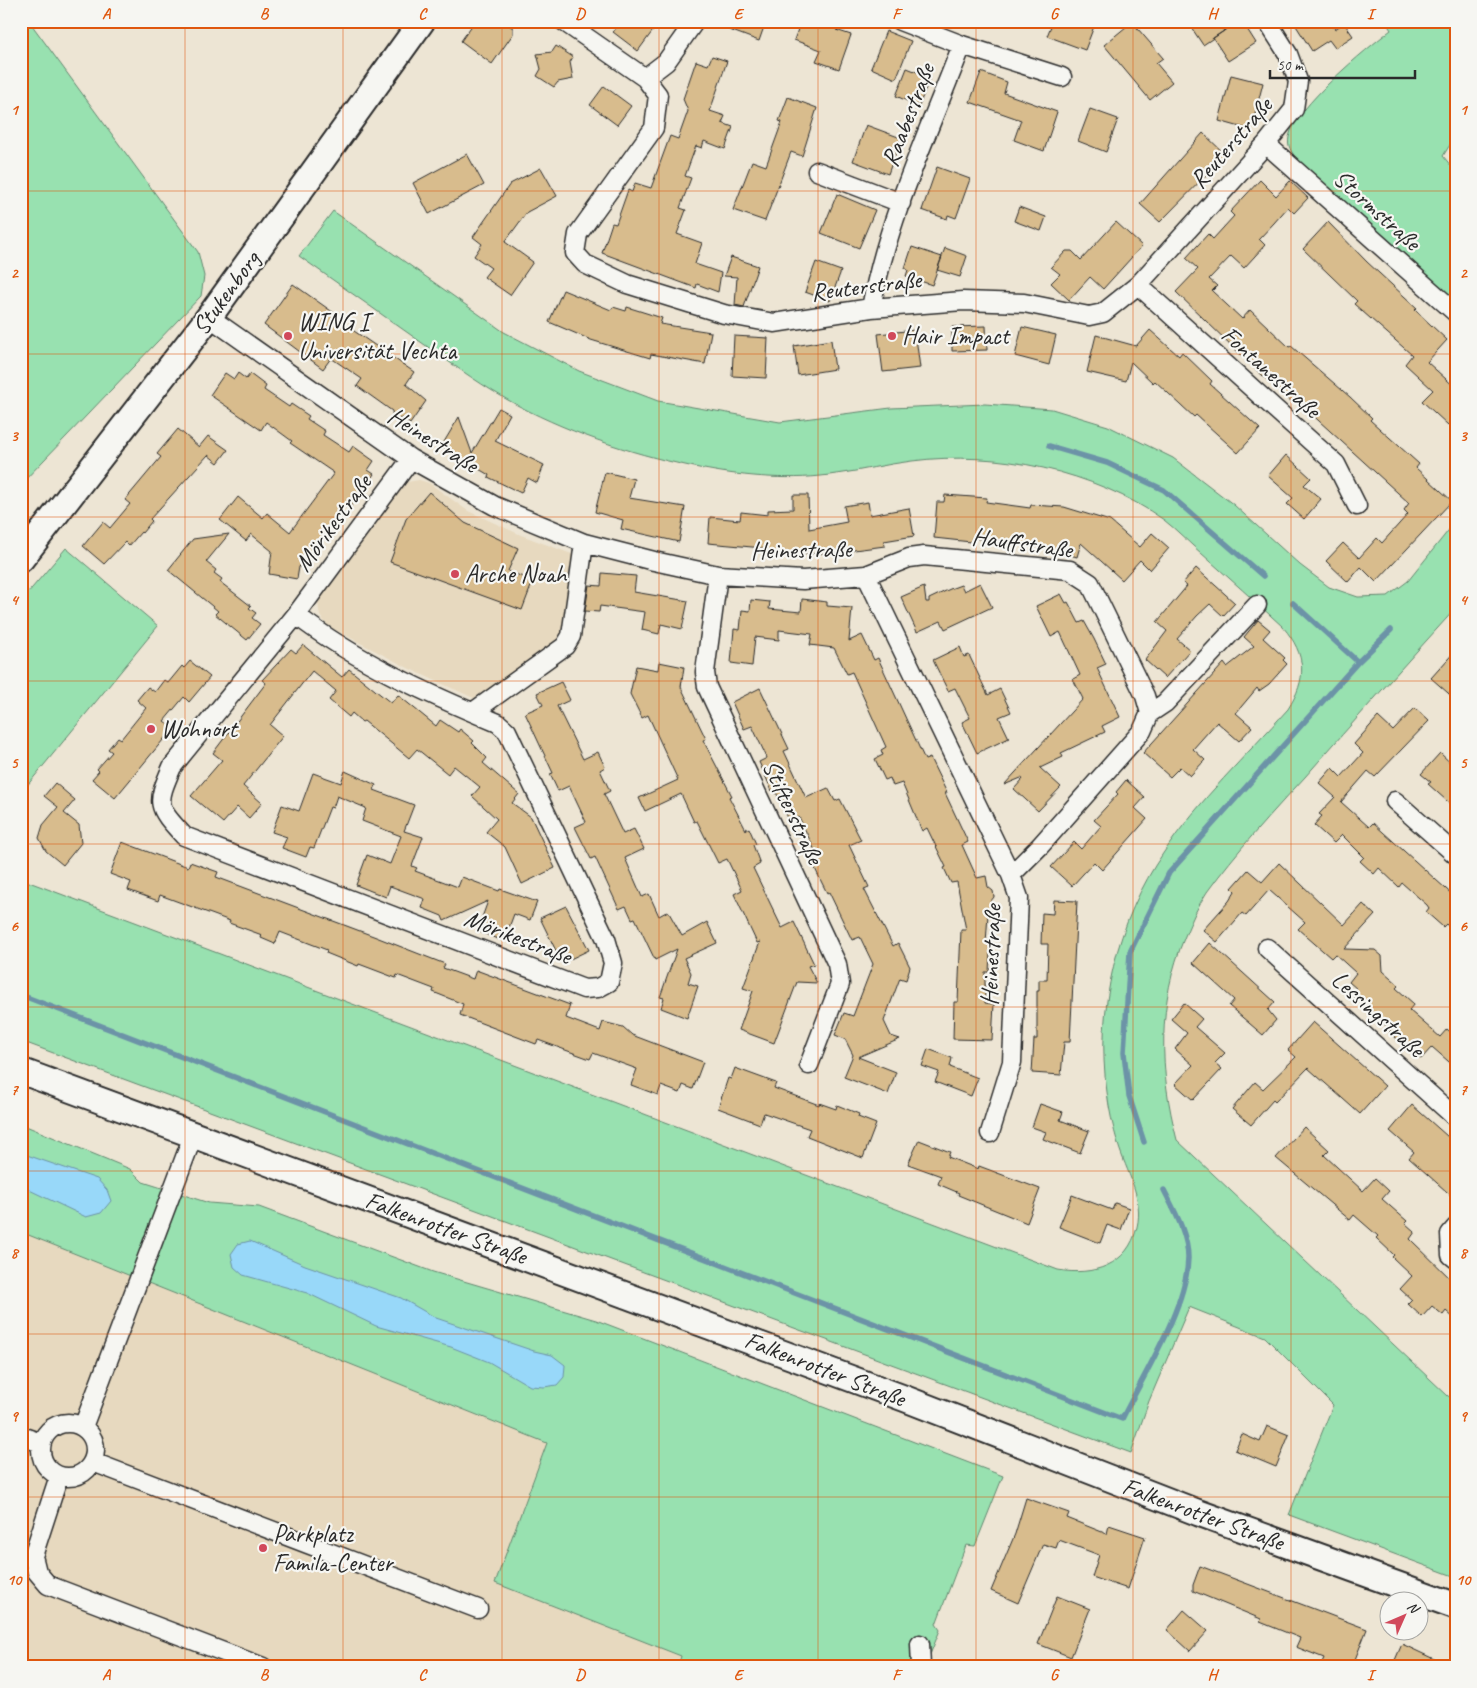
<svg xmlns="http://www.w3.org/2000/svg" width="1477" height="1688" viewBox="0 0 1477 1688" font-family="Caveat,sans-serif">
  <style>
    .built { fill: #e7d9bf }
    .green { fill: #98e1b0; stroke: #62866e }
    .water { fill: #98d8f9; stroke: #6c93a7 }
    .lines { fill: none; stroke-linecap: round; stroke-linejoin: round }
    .stream { stroke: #6c93a7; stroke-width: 5.5 }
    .building { fill: #d8bc8d; stroke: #2b2b2b }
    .street-casing { stroke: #2b2b2b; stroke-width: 21 }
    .secondary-casing { stroke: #2b2b2b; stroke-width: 29 }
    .street { stroke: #f6f6f2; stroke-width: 18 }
    .secondary { stroke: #f6f6f2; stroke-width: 25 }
    .grid { fill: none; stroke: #df570e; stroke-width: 1; stroke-opacity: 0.55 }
    .poi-dot { fill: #d1495b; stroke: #f6f6f2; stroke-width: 2 }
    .labels { text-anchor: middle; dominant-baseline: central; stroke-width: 4.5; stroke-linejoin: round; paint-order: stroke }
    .street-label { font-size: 25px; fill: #2b2b2b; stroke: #f6f6f2 }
    .poi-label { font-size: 25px; fill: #2b2b2b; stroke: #f6f6f2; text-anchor: start }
    .neatline { fill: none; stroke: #df570e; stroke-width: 2 }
    .grid-label { font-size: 16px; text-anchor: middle; font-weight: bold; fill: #df570e }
  </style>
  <rect width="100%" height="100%" fill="#ede5d4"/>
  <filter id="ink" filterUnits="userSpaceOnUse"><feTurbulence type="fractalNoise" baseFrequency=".02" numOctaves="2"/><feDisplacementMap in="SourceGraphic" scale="10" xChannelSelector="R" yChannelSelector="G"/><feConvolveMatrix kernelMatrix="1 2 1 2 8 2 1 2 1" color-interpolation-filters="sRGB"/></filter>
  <g filter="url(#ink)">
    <path class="built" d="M419 480 429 483 468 511 521 535 577 556 567 630 554 646 478 700 410 669 328 626 320 616 318 603 323 591 361 543 398 490 407 482Z
      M21 1232 547 1443 496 1583 681 1656 678 1667H21Z"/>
    <path class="green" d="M21 21H29L198 252 204 276 201 296 21 484Z
      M1385 21H1456V135L1443 156 1456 172V302L1296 158C1291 151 1287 146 1289 137 1295 107 1366 49 1391 30Z
      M333 211 504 332 579 371 658 401 780 422 891 408 985 404 1052 409 1108 426 1173 458 1234 505 1300 565 1329 587 1358 597 1388 596 1408 581 1456 521V608C1405 664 1355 720 1305 777 1271 814 1236 852 1207 892 1198 905 1191 922 1185 936 1157 1003 1159 1070 1177 1140L1448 1396 1456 1400V1577L1289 1515 1333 1405 1265 1337 1189 1307 1149 1401 1131 1453 21 1041V879L1058 1270C1093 1276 1128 1266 1137 1227 1144 1198 1126 1171 1118 1144 1113 1127 1109 1110 1107 1092 1095 1010 1117 920 1164 852 1199 800 1246 756 1288 709 1307 679 1307 655 1283 627 1256 602 1229 578 1201 553 1189 543 1177 530 1164 520 1094 471 996 450 912 461 886 464 861 471 836 474 794 481 746 477 704 469 639 456 576 436 517 405 485 388 455 366 425 345 383 315 341 286 299 256Z
      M66 548 158 626 21 793V601Z
      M21 1124 130 1169 143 1182 209 1203 259 1207 433 1272 596 1320 1003 1476 975 1546 966 1545 936 1624 940 1630 925 1667H678L681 1656 495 1583 547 1443 21 1232Z"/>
    <path class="water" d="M21 1153 97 1179 107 1190 111 1201 101 1213 86 1217 21 1186Z
      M250 1241 305 1265 401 1298 436 1318 534 1351 552 1355 565 1365 564 1377 557 1385 544 1387 530 1386 489 1362 451 1347 376 1326 307 1293 243 1275 234 1267 231 1254 238 1244Z"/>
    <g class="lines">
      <path class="stream" d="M1049 446 1107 463 1164 490 1263 576
        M1293 603 1358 662
        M21 995 1122 1419C1144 1374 1187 1307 1188 1258 1188 1234 1174 1210 1164 1190
        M1144 1142 1129 1096 1124 1053 1130 952 1169 873 1358 662 1391 630"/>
    </g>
    <path class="building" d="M475 21H503L513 28V34L492 64 461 41Z
      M622 21H660L638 51 613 32Z
      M711 21H766L759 41 711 23Z
      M801 21H839L836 30 851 35 839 69 816 61 821 50 794 40Z
      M1053 21H1096L1085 50 1047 36Z
      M1200 21H1218L1224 31 1203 45 1191 27Z
      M1239 21H1242L1256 43 1228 61 1213 38Z
      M1293 21H1330L1335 29 1344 23 1353 36 1335 48 1329 40 1312 51Z
      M1132 22 1163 58 1156 63 1172 82 1150 100 1104 45Z
      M886 31 911 41 896 79 871 68Z
      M556 46 573 57 570 62 573 79 558 82 554 87 537 76 541 69 537 54 552 52Z
      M712 56 727 61 710 111 725 116 722 123 733 127 725 149 704 141 702 148 696 146 685 176 691 178 680 208 686 210 677 234 702 243 695 264 721 273 718 292 697 284 696 288 602 253 612 223 616 224 628 190 632 192 635 183 651 188 670 136 678 139 688 111 683 99 696 61 708 65Z
      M907 68 930 77 919 106 896 96Z
      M981 72 1007 82 1004 93 1057 112 1044 151 1014 140 1021 120 970 102Z
      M1231 75 1263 83 1251 130 1219 121Z
      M604 86 631 106 617 125 590 105Z
      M788 97 817 108 802 156 791 152 765 221 733 210 752 161 766 166 782 122 779 121Z
      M1090 109 1118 119 1106 152 1078 141Z
      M866 125 901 138 888 174 853 161Z
      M1203 133 1226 155 1160 222 1140 204Z
      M467 154 484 185 429 214 413 183Z
      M937 167 970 179 956 218 948 215 947 219 922 210Z
      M541 168 557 196 527 212 505 242 533 262 510 295 484 277 491 268 474 256 482 244 473 237 510 184Z
      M1260 180 1276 196 1290 181 1308 198 1294 213 1288 207 1274 223 1259 239 1265 245 1244 268 1231 256 1209 279 1217 286 1212 291 1242 319 1250 310 1289 347 1291 346 1350 397 1372 418 1370 420 1419 464 1416 468 1452 501 1376 582 1361 567 1348 582 1326 561 1343 543 1359 558 1377 538 1382 543 1408 514 1404 510 1409 503 1296 400 1293 403 1263 376 1176 292 1198 269 1186 258 1208 234 1213 239 1234 216 1230 212Z
      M837 194 875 210 859 248 821 233Z
      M1019 207 1046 217 1041 231 1014 221Z
      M1116 222 1142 246 1103 289 1090 277 1069 300 1051 283 1060 274 1051 267 1066 251H1072L1081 260Z
      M1328 222 1367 262 1417 308 1415 310 1447 340 1427 362 1456 388V417L1448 425 1422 401 1433 390 1405 364 1412 355 1354 304 1357 301 1303 249Z
      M912 247 942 257 932 285 906 276 908 270 905 268Z
      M945 248 967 256 960 277 937 270Z
      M731 257 758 266 744 307 735 305 737 277 724 276Z
      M816 262 841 271 830 301 805 292Z
      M293 284 334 313 332 316 414 372 406 384 426 401 410 424 402 418 393 421 392 411 357 386 362 379 331 358 323 369 264 325Z
      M563 290 611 310 613 307 626 311 627 307 662 318 660 324 711 332 705 364 651 354 650 358 591 340 549 322Z
      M986 326 987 350 952 351V327Z
      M1022 327 1056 335 1049 365 1015 356Z
      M915 330 920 368 883 372 878 334Z
      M1150 330 1179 356 1182 352 1212 381 1210 384 1260 429 1238 453 1196 415 1194 417 1155 381 1153 383 1131 362 1126 381 1087 372 1096 335 1136 346Z
      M734 336 768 338 766 378 732 376Z
      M831 340 835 369 798 375 794 346Z
      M225 373 234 379 238 373 246 379 250 374 266 386 264 390 289 407 291 404 309 416 307 419 325 431 323 435 349 452 353 446 374 461 368 470 374 474 349 509 343 505 324 534 325 535 299 567 297 579 269 574 272 551 251 534 246 541 220 520 238 497 263 518 267 513 290 532 334 473 290 443 292 441 266 422 261 430 210 395Z
      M499 408 510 414 495 441 544 465 537 483 528 478 521 493 488 477 489 475 441 447 459 417 472 453Z
      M178 429 199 447 208 436 228 450 218 463 208 455 150 519 152 521 142 533 141 532 129 546 125 542 104 564 83 546 103 522 110 528 130 504 125 500 161 457 157 454Z
      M1286 455 1311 478 1304 485 1321 499 1304 519 1287 504 1293 498 1268 476Z
      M605 472 634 479 629 498 685 507 679 542 621 529 623 520 595 512Z
      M429 492 465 523 518 548 508 571 533 581 522 610 390 562 406 519Z
      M793 495H808L809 529 847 522 844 506 868 502 870 515 909 508 914 536 884 541 885 546 831 553 763 555V548L708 543 710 517 740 520 741 512 768 515V510L793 509Z
      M945 495 987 498 986 502 1030 508 1031 505 1064 507 1110 521 1140 547 1152 533 1169 548 1150 570 1140 560 1122 580 1081 543 1077 557 1039 546 972 538 971 542 934 538 937 502H944Z
      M229 534 206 562 216 570 214 573 222 579 220 582 251 606 249 608 256 613 252 618 260 624 247 640 215 614 218 611 168 570 193 539Z
      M1196 568 1235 603 1223 616 1210 604 1197 616 1177 639 1190 650 1165 678 1145 660 1167 631 1157 622 1187 586 1183 583Z
      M602 573 636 576 634 592 688 601 682 629 661 624 659 634 642 630 645 612 600 606 599 612 585 611 589 585 601 586Z
      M980 583 992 607 945 629 941 621 917 632 901 597 924 587 926 602H929V599L950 589 961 585 964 591Z
      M1061 594 1066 603 1068 602 1079 623 1084 621 1094 639 1106 664 1097 668 1120 717 1102 726 1105 732 1061 753 1063 757 1040 768 1061 787 1038 811 1014 789 1023 779 1021 778 1004 785 1083 699 1073 679 1080 675 1060 632 1051 637 1036 606Z
      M802 599 827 602V606L852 608 849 641 862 635 874 660 878 658 925 760 930 758 947 793H945L968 842 962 845 977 878 986 876 988 887 993 891 994 897 990 902 992 913 988 914 986 943H990V952L989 972H985V1003L994 1004 992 1040 953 1039 954 1002H958L961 930H966L957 882 951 883 944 868 946 867 927 828 922 831 902 783 893 786 890 778 885 780 875 759 883 755 881 750 886 747 852 672 847 674 834 648 810 645 812 634 779 630V640L755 637 752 666 731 663 734 629 740 630 742 610 750 611 751 600 770 602 769 609 801 612Z
      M1258 620 1270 630 1263 638 1285 658 1283 660 1287 664 1269 684 1259 691 1257 688 1236 713 1252 727 1239 741 1217 722 1193 749 1205 760 1190 776 1180 767 1170 777 1143 753 1224 663 1227 667 1254 646 1244 637Z
      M303 645 342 677 349 669 391 703 398 695 436 726 440 720 458 732 460 729 474 741 472 743 487 758 483 763 519 794 512 803 531 817 555 868 522 884 505 847 486 832 497 819 472 796 480 787 454 766 448 774 417 749 409 758 364 721 362 722 352 713 349 717 329 700 336 691 312 671 270 725 283 736 243 786 262 803 249 818 237 807 223 823 191 796 222 760 213 753 266 683 262 680 291 649 296 653Z
      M960 647 964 657 969 655 988 695 1000 689 1011 712 999 717 1009 738 977 753 962 722 970 718 955 688 948 691 933 660Z
      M1456 650V700L1431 678Z
      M190 661 210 677 189 702 184 697 164 721 173 728 115 798 92 779 99 771 97 769 112 752 108 749 118 737 121 739 146 708 137 700 148 687 155 692 164 680 168 683 182 666 184 668Z
      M659 662 684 667 681 687 706 739 703 740 732 796 729 797 746 830 749 828 756 844 753 845 760 864 753 868 782 928 794 922 814 964 808 966 817 983 797 982 774 1043 739 1030 753 991 743 988 760 942 757 943 734 894 742 890 727 859 718 863 697 821 694 822 681 794 645 811 639 798 678 780 648 715 642 718 630 694 636 666 658 670Z
      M561 682 570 700 557 706 583 759 598 752 605 767 600 770 610 791 604 794 623 834 634 829 644 849 625 858 642 897 649 894 659 916 668 911 682 936 707 922 717 943 684 958 691 973 688 983 698 986 687 1018 661 1008 664 998 660 997 677 949 655 960 635 918 632 919 626 906 619 909 595 857 591 859 575 827 586 822 569 786 558 791 550 774 553 773 525 713 543 705 537 693Z
      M760 688 789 749 784 751 806 798 828 788 835 801 840 799 861 840 849 845 869 887 864 889 893 946 898 943 910 967 906 980 900 978 884 1021 891 1036 900 1039 858 1057 896 1072 888 1094 844 1077 853 1055 845 1039 835 1035 844 1013 853 1016 873 964 860 937 852 940 829 892 827 893 821 881 811 860 818 857 799 817 790 822 775 790 772 791 759 762 767 758 752 726 744 729 732 702Z
      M1415 708 1429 721 1375 777 1368 771 1341 802 1369 827 1373 823 1456 898V918L1448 926 1446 924 1443 927 1426 912 1429 908 1427 905 1402 883 1399 887 1379 868 1374 874 1360 861 1364 857 1342 835 1334 843 1314 825 1322 816 1319 814 1335 797 1319 783 1332 768 1341 777 1363 753 1354 744 1378 717 1393 731Z
      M1440 753 1456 768V809L1428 784 1431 782 1421 774Z
      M345 771 376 785 374 790 414 805 404 831 423 837 412 866 417 868 415 871 458 887 462 877 499 891 500 889 537 902 530 920 514 914 504 941 477 931 488 901 444 921 442 916 422 908 425 899 390 886 386 897 356 885 367 855 390 864 401 836 362 821 366 808 337 796 333 808 330 807 314 848 310 847 306 857 282 848 287 837 272 832 282 805 299 811 313 773 341 783Z
      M1126 780 1145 797 1135 808 1147 819 1102 870 1094 862 1072 886 1051 867 1074 842 1081 849 1101 826 1094 820 1118 794 1116 792Z
      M55 783 75 800 64 813 79 825 81 843 63 865 46 851 39 838 43 825 58 807 44 796Z
      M122 842 188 867 190 862 218 872 216 877 376 937 445 964 443 968 473 979 476 970 570 1005 566 1018 600 1031 603 1022 623 1027 632 1035 703 1062 693 1089 683 1085 680 1093 661 1086 658 1095 631 1085 637 1069 593 1053 590 1059 538 1040 536 1044 460 1015 463 1004 433 992 434 989 397 975 396 978 359 964 358 966 326 953 327 950 280 932 275 944 261 938 262 935 229 923 230 921 160 895 158 901 128 890 131 882 110 874Z
      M1279 863 1344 925 1363 904 1375 915 1344 949 1375 950 1382 956 1383 971 1399 985 1396 988 1414 1004 1409 1010 1440 1037 1447 1029 1456 1037V1068L1432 1047 1421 1059 1389 1032 1391 1030 1352 995 1357 989 1349 982 1356 973 1335 954 1331 958 1298 929 1305 922 1269 890 1246 916 1242 913 1217 942 1203 930 1229 901 1235 891 1232 888 1248 870 1262 882Z
      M1054 900 1077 901 1070 1042H1064L1061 1075 1032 1073 1034 1039H1037V991H1039V980H1047L1048 944H1041L1042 913 1053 914Z
      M566 906 589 950 562 963 540 918Z
      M1210 943 1275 1002 1268 1010 1276 1020 1263 1035 1229 1006 1234 1000 1193 963Z
      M1184 1003 1202 1019 1195 1027 1225 1053 1215 1063 1222 1069 1193 1100 1175 1084 1193 1065 1175 1049 1187 1033 1171 1019Z
      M1313 1022 1385 1086 1360 1114 1308 1068 1275 1102 1273 1100 1251 1125 1232 1109 1255 1082 1263 1089 1296 1057 1288 1050Z
      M928 1049 952 1058 950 1067 978 1078 971 1096 935 1082 939 1072 922 1066Z
      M735 1068 776 1083 774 1088 819 1105V1103L836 1109 837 1105 859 1114 858 1117 876 1124 863 1158 807 1136 810 1129 764 1113 760 1124 718 1108 728 1078 731 1079Z
      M1040 1104 1063 1112 1060 1120 1089 1131 1080 1153 1043 1139 1046 1132 1032 1127Z
      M1412 1105 1456 1144V1200L1409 1158 1414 1152 1390 1131Z
      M1304 1127 1329 1150 1324 1155 1363 1191 1375 1178 1389 1191 1382 1199 1407 1221 1405 1223 1415 1232 1410 1239 1456 1284V1320L1446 1311 1443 1315 1432 1306 1422 1317 1408 1304 1412 1300 1400 1289 1412 1276 1392 1257 1394 1255 1376 1238 1378 1236 1354 1215 1350 1220 1276 1158Z
      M919 1140 950 1152 948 1157 978 1169 979 1166 1040 1189 1027 1223 958 1195 959 1193 938 1184 941 1176 908 1164Z
      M1072 1195 1112 1210 1115 1203 1129 1208 1121 1230 1107 1225 1100 1243 1059 1227Z
      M1267 1426 1289 1435 1276 1467 1235 1450 1242 1434 1260 1442Z
      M1026 1498 1069 1513 1067 1518 1107 1534 1109 1525 1145 1537 1128 1589 1092 1577 1099 1555 1059 1540 1056 1548 1043 1544 1018 1603 991 1591 1015 1534Z
      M1200 1566 1367 1629 1352 1667H1320L1324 1658 1296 1647 1300 1638 1260 1622 1261 1619 1193 1591V1585Z
      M1057 1596 1090 1609 1071 1657 1038 1644Z
      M1184 1610 1208 1631 1190 1651 1167 1630Z
      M1402 1644 1451 1667H1392Z"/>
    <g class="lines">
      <defs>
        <path id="street" d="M563 21 645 78 658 95 654 128 578 234 575 253 585 264 627 284 724 314 774 323 871 308 963 301 1024 303 1089 316 1103 313 1138 285 1266 144 1294 109 1298 81 1288 54 1267 21
          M900 21 962 45 1062 77
          M645 78 666 62 695 21
          M1266 144 1456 313
          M817 171 901 203
          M1138 285 1336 464 1357 506
          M871 308C888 217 929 131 962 45
          M209 317 411 459 495 506 584 543 654 561 718 575 803 580 866 575 1011 875 1019 898 1012 1062 990 1133
          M718 575 705 672 707 687 837 964 840 984 809 1065
          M866 575 909 558 924 556 1070 570 1090 583 1145 696 1150 713 1142 731 1040 846 1011 875
          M296 615C357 662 428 694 498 723L507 731 606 939 613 963 609 982 598 988 584 989 184 836C156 806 156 804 172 767L296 615 411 459
          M473 712 565 646 571 636 584 543
          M1150 713 1165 703 1257 605
          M1395 801 1456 855
          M1267 948 1456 1118
          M1456 1227 1450 1234 1451 1255 1456 1259
          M41 1450a27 27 0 1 1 54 0a27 27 0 1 1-54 0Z
          M83 1427 193 1136
          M21 1436 41 1443
          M93 1462 478 1609
          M59 1476 33 1556 37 1572 48 1585 263 1667
          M920 1644 921 1667"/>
        <path id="secondary" d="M21 559 209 317 422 21
          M21 1071 906 1399 1199 1513 1456 1606"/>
      </defs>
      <use href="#street" class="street-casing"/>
      <use href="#secondary" class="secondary-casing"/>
      <use href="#street" class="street"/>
      <use href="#secondary" class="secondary"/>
    </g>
  </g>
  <path class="grid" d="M185 21V1667M343 21V1667M502 21V1667M659 21V1667M818 21V1667M976 21V1667M1133 21V1667M1291 21V1667M21 191H1456M21 354H1456M21 517H1456M21 681H1456M21 844H1456M21 1007H1456M21 1171H1456M21 1334H1456M21 1497H1456"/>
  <g class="poi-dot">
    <circle cx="288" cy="336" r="5"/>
    <circle cx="892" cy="336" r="5"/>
    <circle cx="455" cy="574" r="5"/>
    <circle cx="151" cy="729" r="5"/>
    <circle cx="263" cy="1548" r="5"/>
  </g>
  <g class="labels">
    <g class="street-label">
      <text transform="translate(908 115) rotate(-69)">Raabestraße</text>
      <text transform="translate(1231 143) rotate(-49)">Reuterstraße</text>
      <text transform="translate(1377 210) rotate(42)">Stormstraße</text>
      <text transform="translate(866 286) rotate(-7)">Reuterstraße</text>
      <text transform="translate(226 293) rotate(-54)">Stukenborg</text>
      <text transform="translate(1271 372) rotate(42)">Fontanestraße</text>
      <text transform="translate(433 440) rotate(32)">Heinestraße</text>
      <text transform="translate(333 523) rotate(-54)">Mörikestraße</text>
      <text transform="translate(1022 543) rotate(8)">Hauffstraße</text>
      <text transform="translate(801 550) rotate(-1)">Heinestraße</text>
      <text transform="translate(793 812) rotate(65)">Stifterstraße</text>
      <text transform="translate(518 937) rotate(21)">Mörikestraße</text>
      <text transform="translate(991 955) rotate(-88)">Heinestraße</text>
      <text transform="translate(1378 1014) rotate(42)">Lessingstraße</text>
      <text transform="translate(446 1228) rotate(20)">Falkenrotter Straße</text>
      <text transform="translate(825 1369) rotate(21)">Falkenrotter Straße</text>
      <text transform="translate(1203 1514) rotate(20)">Falkenrotter Straße</text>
    </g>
    <g class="poi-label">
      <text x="298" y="322">WING I<tspan x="298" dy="29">Universität Vechta</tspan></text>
      <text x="902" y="336">Hair Impact</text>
      <text x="465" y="574">Arche Noah</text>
      <text x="161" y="729">Wohnort</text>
      <text x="273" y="1534">Parkplatz<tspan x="273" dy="29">Famila-Center</tspan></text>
    </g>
  </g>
  <rect width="1477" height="1688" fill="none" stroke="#f6f6f2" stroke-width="55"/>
  <g transform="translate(1404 1616) rotate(45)"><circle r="24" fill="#f6f6f2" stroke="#a5a5a2"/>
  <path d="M0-4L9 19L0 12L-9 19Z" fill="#d1495b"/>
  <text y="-8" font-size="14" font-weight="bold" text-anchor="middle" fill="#2b2b2b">N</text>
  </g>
  <path d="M1270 70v8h145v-8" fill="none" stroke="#2b2b2b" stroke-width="2.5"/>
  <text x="1277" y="70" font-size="15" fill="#2b2b2b" stroke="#f6f6f2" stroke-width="4" paint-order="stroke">50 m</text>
  <rect x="28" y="28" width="1422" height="1632" class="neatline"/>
  <g class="grid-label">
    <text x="106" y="19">A</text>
    <text x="264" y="19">B</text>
    <text x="422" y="19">C</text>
    <text x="580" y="19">D</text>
    <text x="738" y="19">E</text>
    <text x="896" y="19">F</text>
    <text x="1054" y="19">G</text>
    <text x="1212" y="19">H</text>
    <text x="1370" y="19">I</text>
    <text x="14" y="115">1</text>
    <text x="1463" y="115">1</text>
    <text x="14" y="278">2</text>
    <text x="1463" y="278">2</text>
    <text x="14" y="441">3</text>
    <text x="1463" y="441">3</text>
    <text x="14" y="605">4</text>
    <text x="1463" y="605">4</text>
    <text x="14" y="768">5</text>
    <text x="1463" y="768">5</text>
    <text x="14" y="931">6</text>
    <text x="1463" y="931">6</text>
    <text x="14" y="1095">7</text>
    <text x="1463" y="1095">7</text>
    <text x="14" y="1258">8</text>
    <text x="1463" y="1258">8</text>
    <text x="14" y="1421">9</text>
    <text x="1463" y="1421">9</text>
    <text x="14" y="1585">10</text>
    <text x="1463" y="1585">10</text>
    <text x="106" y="1680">A</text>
    <text x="264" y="1680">B</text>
    <text x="422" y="1680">C</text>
    <text x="580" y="1680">D</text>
    <text x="738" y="1680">E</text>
    <text x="896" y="1680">F</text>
    <text x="1054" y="1680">G</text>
    <text x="1212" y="1680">H</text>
    <text x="1370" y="1680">I</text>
  </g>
</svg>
